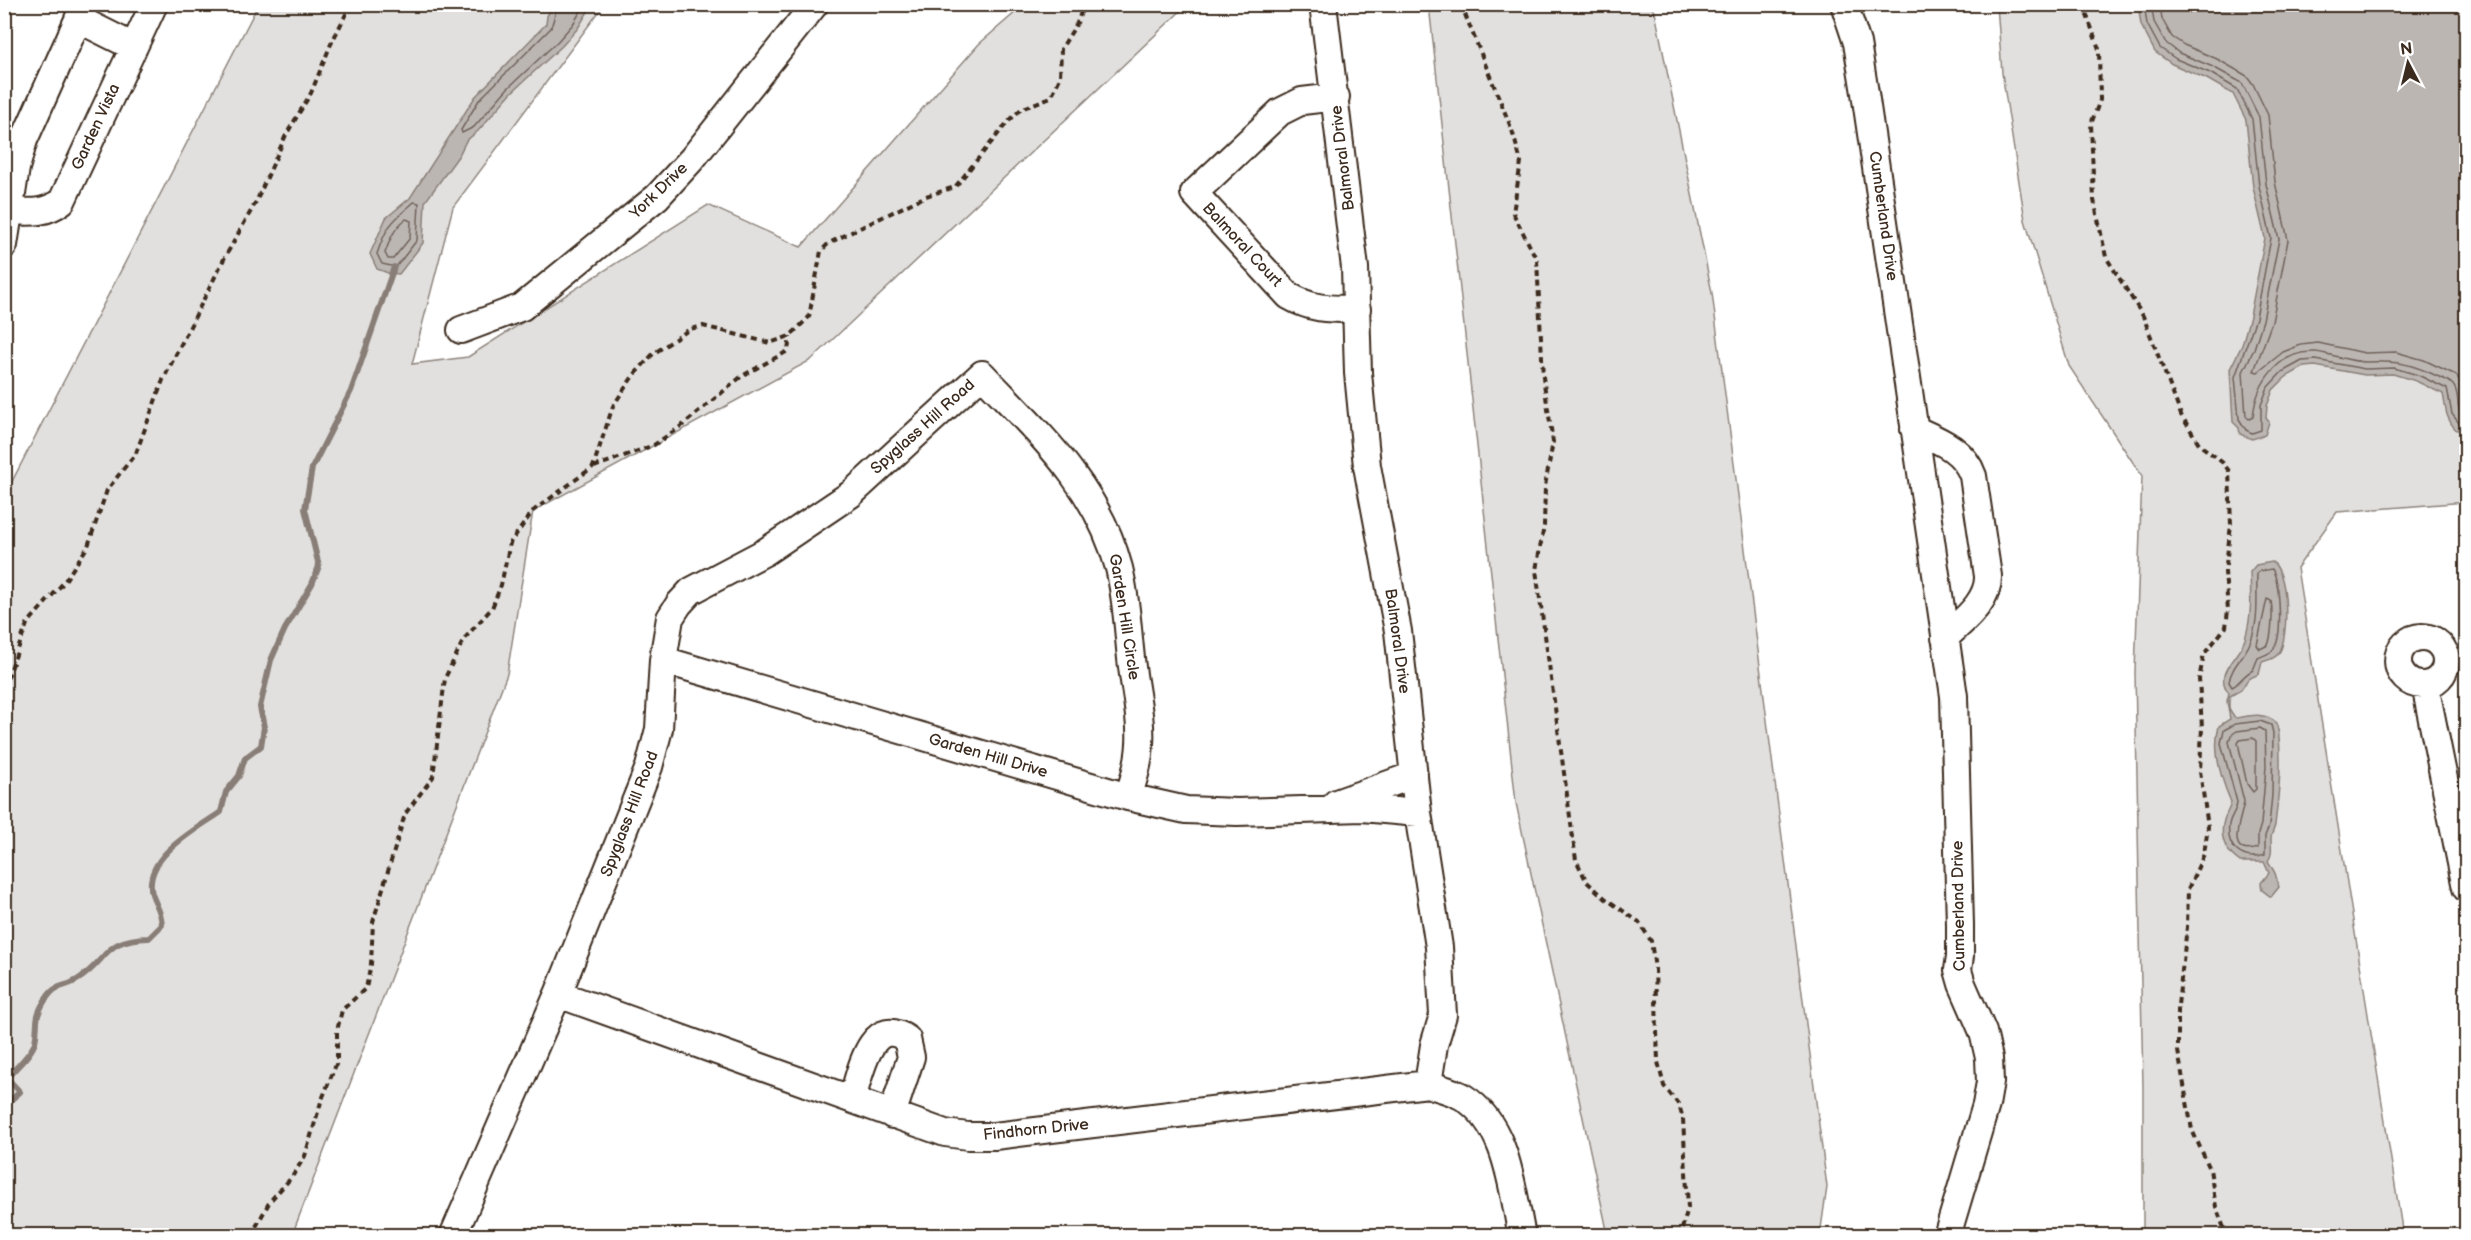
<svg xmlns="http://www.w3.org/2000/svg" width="2471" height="1240" viewBox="0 0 2471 1240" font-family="'Balsamiq Sans',sans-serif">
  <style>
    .green { fill: #e2e0de; stroke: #8e857e; stroke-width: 1.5 }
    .water { fill: #bcb6b3; stroke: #887e77; stroke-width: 1.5 }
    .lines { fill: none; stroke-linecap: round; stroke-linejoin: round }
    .shore { stroke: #6f625a; stroke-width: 1.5 }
    .stream { stroke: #887e77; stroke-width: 6 }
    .minor-casing { stroke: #3b2a1e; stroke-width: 30 }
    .path { stroke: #3b2a1e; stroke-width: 4; stroke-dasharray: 6 4.5; stroke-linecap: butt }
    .minor { stroke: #fff; stroke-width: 26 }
    .labels { text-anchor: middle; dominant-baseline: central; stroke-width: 6; stroke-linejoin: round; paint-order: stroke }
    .street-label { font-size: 16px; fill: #3b2a1e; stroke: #fff }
  </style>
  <rect width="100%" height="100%" fill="#fff"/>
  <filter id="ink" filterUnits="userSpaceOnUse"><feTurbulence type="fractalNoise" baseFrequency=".0167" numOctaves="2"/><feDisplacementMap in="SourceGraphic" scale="12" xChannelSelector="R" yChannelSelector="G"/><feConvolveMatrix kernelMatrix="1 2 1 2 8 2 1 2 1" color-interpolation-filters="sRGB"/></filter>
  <g filter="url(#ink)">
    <path class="green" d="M1650 4 1655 12 1712 293 1827 1187 1820 1235H1608L1516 803 1429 5Z
      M258 5H604L453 207 412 364 468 357 708 205 801 247 979 44 1024 5H1187L811 360 533 511 507 674 292 1235H5L4 497Z
      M1997 5H2466V502L2337 512 2297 568 2403 1235H2143V1088L2135 672 2142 476 2069 366 2025 220 2002 73Z"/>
    <path class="water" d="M553 5H592L578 28 562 46 511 93 478 131 466 141 459 155 425 202 423 243 399 274 388 273 377 269 370 254 386 218 410 198 475 97 546 24 547 16Z
      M2133 5H2466V424L2464 429 2456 430C2445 418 2446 408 2443 394L2416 381 2393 374 2365 375 2315 366 2304 367 2286 377 2273 390 2267 406 2266 418 2269 422 2265 435 2252 439 2240 434 2239 428 2233 422 2230 369 2242 345 2250 316 2265 238 2253 187 2246 120 2233 94 2207 79 2172 64 2155 52 2141 25 2139 11Z
      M2272 562C2289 572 2289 638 2279 653 2274 659 2269 660 2262 662L2259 674 2248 679 2241 690 2230 696C2228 705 2228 712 2236 718 2251 715 2265 712 2277 723 2283 756 2279 792 2275 825 2274 830 2271 834 2271 839 2271 847 2273 854 2268 861L2275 873 2279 887 2271 897 2262 890 2261 883 2269 873 2264 862H2240C2226 852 2219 838 2224 820 2226 813 2230 809 2231 802 2221 779 2212 750 2219 726L2230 719 2227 701 2229 693C2212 673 2239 658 2245 639 2252 616 2251 596 2250 572L2256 565Z"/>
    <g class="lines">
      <path class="shore" d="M558 4 551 28 479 100 461 130 462 133 474 127 507 89 557 42 573 24 585 4
        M2141 4 2145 10 2147 24 2160 48 2176 59 2210 73 2237 89 2252 119 2259 186 2271 238 2256 318 2235 377 2239 419 2246 430 2252 433 2261 430V405L2268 387 2282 372 2302 361 2316 360 2365 369 2394 368 2418 375 2447 389 2452 414 2459 423H2466
        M2151 4 2154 22 2166 43 2179 53 2213 67 2242 83 2259 117 2266 184 2279 239 2263 320 2254 349 2243 372 2246 416 2249 419 2253 417C2256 384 2278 350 2316 352 2333 354 2349 362 2366 362 2395 361 2410 363 2437 376 2442 378 2449 380 2453 385 2460 393 2456 406 2461 415H2466
        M2160 4 2162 19 2172 37 2184 45 2217 59 2247 76 2253 84 2268 115 2275 182 2288 240 2272 322 2254 371 2258 372 2283 352 2301 345 2318 343 2365 353 2396 352 2424 360 2456 375 2464 387 2466 404
        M414 202 419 203 417 240 396 267 382 264 377 254C387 224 392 222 414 202Z
        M406 219 411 221 410 238 393 259H388L385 253C390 239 394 228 406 219Z
        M2272 569C2280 582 2283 636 2274 648 2271 654 2264 655 2258 658L2253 670C2244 674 2238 685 2232 687L2229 682C2231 667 2243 658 2249 645 2260 621 2256 599 2257 574L2260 571Z
        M2267 599 2271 601C2273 611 2272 636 2268 645L2260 649 2257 645Z
        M2260 721 2271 725 2273 733 2272 795 2269 826 2265 836V855C2242 862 2226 848 2229 825 2230 816 2237 811 2237 802L2221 743 2224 730 2235 724Z
        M2260 728 2265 731 2266 767 2261 824 2258 834V848C2221 859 2244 813 2244 801L2229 742 2231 735 2237 731Z
        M2253 738 2256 741V789L2253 792 2247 784 2238 743 2240 740Z"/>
      <path class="stream" d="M4 1106 20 1092 7 1078C15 1068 32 1054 35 1042 39 1025 33 1020 44 1002 57 981 61 990 77 980 109 960 102 939 149 938L162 925C161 910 156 906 152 894 142 857 197 829 221 812L226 792 239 776 245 758 261 746 264 727 260 707 271 660 285 629 312 584 319 566 305 509 312 468 351 391 394 267"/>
      <defs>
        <path id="minor" d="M1323 4 1355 268 1358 373 1367 466 1398 631 1418 813 1439 947 1443 1015 1434 1045 1428 1084C1439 1088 1453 1091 1463 1097 1508 1125 1512 1189 1522 1236
          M1844 4 1857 43 1865 93 1954 696 1960 925V956L1958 970 1962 984 1983 1032 1989 1058 1990 1082 1986 1105 1947 1236
          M78 19 134 47
          M1336 97 1302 101 1280 112 1194 193 1289 296C1313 310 1330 309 1357 309
          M10 211C31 212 45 214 62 201L154 4
          M4 245 16 168 24 140 85 4
          M461 330 522 307 657 197 692 159 815 4
          M1914 429C1938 440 1964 449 1973 476L1988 576C1989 602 1962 621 1945 638
          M2398 661a24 24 0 1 1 48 0a24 24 0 1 1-48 0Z
          M663 660 1128 797 1186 810 1237 812 1362 808 1418 813
          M2425 685 2466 888
          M1336 803 1414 775
          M558 994 945 1133 968 1136H994L1428 1084
          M852 1099C860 1075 870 1013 907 1039L911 1057 892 1115
          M453 1236 558 994 649 767 659 729 663 660 670 618 679 604 691 591 765 552 851 494 982 374C1039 434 1097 485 1119 568 1127 600 1128 635 1132 667 1135 692 1142 720 1140 744 1139 763 1134 780 1128 797"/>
      </defs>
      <use href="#minor" class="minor-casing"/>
      <path class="path" d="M1466 4 1464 12 1512 130 1521 162 1513 213 1537 260 1543 377 1553 442 1545 486 1544 526 1536 570 1576 860 1587 882 1606 899 1639 922 1651 941 1655 969 1658 1062 1664 1086 1679 1105 1683 1119 1688 1208 1680 1236
        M2083 4 2099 49 2100 100 2091 124 2094 200 2106 257 2143 316 2181 415 2200 445 2223 463 2229 471 2231 525 2225 572 2228 610 2226 627 2204 654 2199 679 2202 727 2200 771 2208 827 2204 854 2188 889 2187 927 2178 1005V1051L2192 1130 2210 1169 2216 1207 2227 1236
        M594 467 654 445 684 424 742 376 788 351 790 336
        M4 688 27 624 64 582 88 546 107 490 136 453 163 380 224 259 256 202 286 135 311 93 331 44 351 4
        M251 1236 270 1201 292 1177 305 1156 321 1102 337 1062V1031L342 1010 366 988 371 964 373 922 405 814 433 777 445 678 464 639 492 608 501 585 510 543 533 511 593 467 613 406 633 376 653 354 690 329 703 326 770 343 790 336 809 317 821 251 829 243 926 196 955 187 1007 123 1021 109 1051 97 1060 78 1061 49 1077 23 1084 4"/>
      <use href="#minor" class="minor"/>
    </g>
  </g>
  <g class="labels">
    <g class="street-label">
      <text transform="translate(96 127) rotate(-65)">Garden Vista</text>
      <text transform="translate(1343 158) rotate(-97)">Balmoral Drive</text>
      <text transform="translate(659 191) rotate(-44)">York Drive</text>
      <text transform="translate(1883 216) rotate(82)">Cumberland Drive</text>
      <text transform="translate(1242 245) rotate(47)">Balmoral Court</text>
      <text transform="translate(923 427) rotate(-42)">Spyglass Hill Road</text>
      <text transform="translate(1124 617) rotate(81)">Garden Hill Circle</text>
      <text transform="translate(1397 641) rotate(82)">Balmoral Drive</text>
      <text transform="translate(988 756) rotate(16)">Garden Hill Drive</text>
      <text transform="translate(630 814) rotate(-69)">Spyglass Hill Road</text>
      <text transform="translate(1959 906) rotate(-91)">Cumberland Drive</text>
      <text transform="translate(1036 1130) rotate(-6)">Findhorn Drive</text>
    </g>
  </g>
  <rect width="2471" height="1240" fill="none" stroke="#fff" stroke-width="24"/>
  <rect x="12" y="12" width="2447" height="1216" fill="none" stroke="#3b2a1e" stroke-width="2" filter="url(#ink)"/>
  <g transform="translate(2408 63) rotate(353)" stroke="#ffffff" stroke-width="4.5" paint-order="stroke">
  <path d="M0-4.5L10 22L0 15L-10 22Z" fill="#3b2a1e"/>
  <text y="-9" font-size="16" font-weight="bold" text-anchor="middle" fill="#3b2a1e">N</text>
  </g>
</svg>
